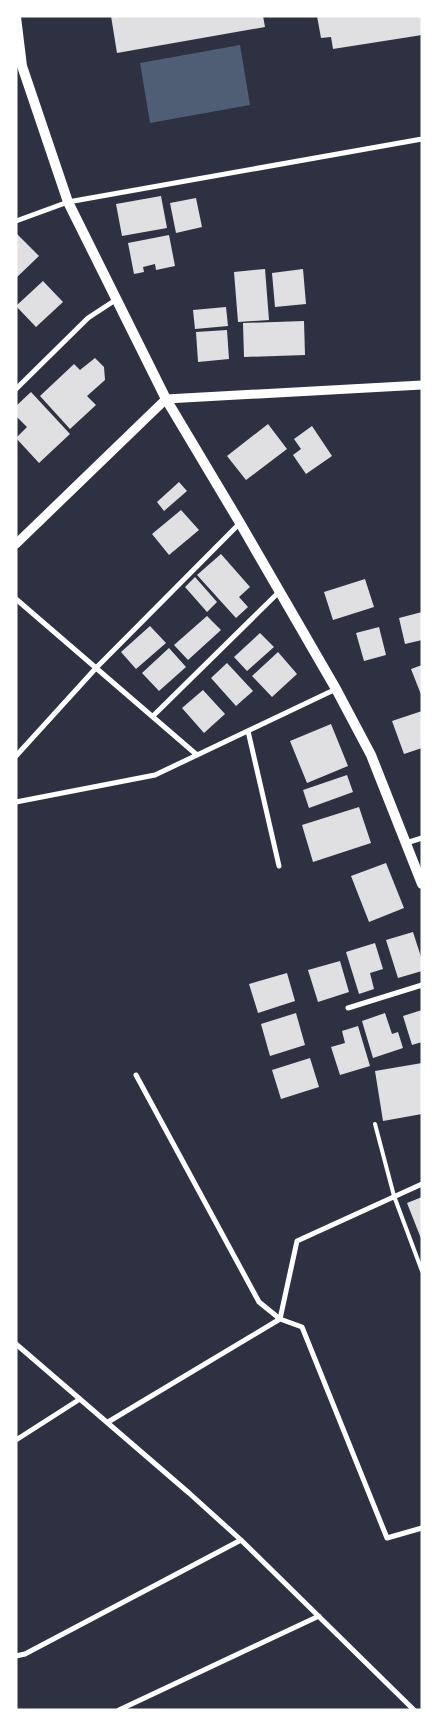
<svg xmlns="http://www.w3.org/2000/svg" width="438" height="1726" viewBox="0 0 438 1726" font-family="Jost,sans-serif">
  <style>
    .water { fill: #4f5d75 }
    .building { fill: #e0e0e3 }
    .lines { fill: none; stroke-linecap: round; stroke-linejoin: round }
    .service { stroke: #fff; stroke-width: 4 }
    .minor { stroke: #fff; stroke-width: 5 }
    .tertiary { stroke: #fff; stroke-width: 9 }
    .secondary { stroke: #fff; stroke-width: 10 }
  </style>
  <rect width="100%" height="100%" fill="#2d3142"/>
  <path class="water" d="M240 45 250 105 150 123 140 63Z"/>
  <path class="building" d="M111 16H263L265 27 117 53Z
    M317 16H422V35L333 49 331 37 321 38Z
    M161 196 167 228 122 236 116 204Z
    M196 198 202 227 176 233 170 203Z
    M16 233 39 256 16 278Z
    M169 235 175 266 156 270 155 264 143 267 144 272 134 274 128 243Z
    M265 269 269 320 238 322 234 272Z
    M303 269 306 304 275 307 272 273Z
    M43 281 63 302 36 327 16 306Z
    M226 307 228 326 195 329 193 310Z
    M304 321 305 355 244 357 243 323Z
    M227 330 229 359 198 362 196 332Z
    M95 358 104 367 105 380 87 396 96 405 70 429 40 396 74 364 80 370Z
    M31 392 70 434 39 463 16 438 27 427 16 416V406Z
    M268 424 287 449 246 480 227 456Z
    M312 426 332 456 306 474 293 455 301 449 294 439Z
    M179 482 187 491 164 511 157 502Z
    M181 510 199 530 169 555 152 534Z
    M221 554 250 587 239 597 248 607 236 618 197 575Z
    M195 577 217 602 207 612 185 587Z
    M365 579 374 607 333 620 324 592Z
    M422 612V640L405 644 399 618Z
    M207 616 221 630 188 660 174 645Z
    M150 626 166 643 136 669 121 652Z
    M379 627 386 655 364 661 356 633Z
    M260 633 274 647 247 671 234 657Z
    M169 648 186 667 159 691 142 673Z
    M278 652 297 674 272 697 252 676Z
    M227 663 253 691 236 706 211 678Z
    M422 665V697L411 669Z
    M203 690 225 714 204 733 182 708Z
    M422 711V748L404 754 392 721Z
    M331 724 348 766 307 783 290 741Z
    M347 775 353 792 309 808 303 790Z
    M359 807 371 843 313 862 302 825Z
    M386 863 404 908 369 922 351 876Z
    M413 932 422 960V971L398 978 386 940Z
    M375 943 383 969 370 973 374 989 359 994 346 952Z
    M340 961 349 992 318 1002 308 970Z
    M287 973 295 1001 258 1013 249 984Z
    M422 1010V1042L412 1045 403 1016Z
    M296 1013 305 1045 270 1056 261 1024Z
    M385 1013 392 1034 398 1032 403 1048 373 1058 362 1021Z
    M358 1026 370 1066 340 1075 331 1047 345 1043 342 1031Z
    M310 1058 319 1087 281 1099 272 1070Z
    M422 1063V1114L383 1121 375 1071Z
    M422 1197V1241L407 1203Z"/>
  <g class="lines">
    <path class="service" d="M375 1124 394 1196 422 1271"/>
    <path class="minor" d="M16 221 68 202 422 139
      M16 389 88 318 117 299
      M16 599 197 755
      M153 716 280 591
      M248 731 279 866
      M16 756 96 668 240 523
      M16 802 155 775 336 689
      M406 843 422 838
      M348 1008 422 985
      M136 1075 259 1302 280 1319 302 1327 387 1538 422 1528
      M16 1344 189 1493 241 1540 414 1710
      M108 1422 280 1319 297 1241 422 1184
      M16 1440 80 1399
      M16 1656 25 1654 241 1540
      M119 1710 319 1616"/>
    <path class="tertiary" d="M16 544 166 399 422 385"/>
    <path class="secondary" d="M16 17 22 66 68 202 166 399 240 523 336 689 371 755 422 884"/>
  </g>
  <rect width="438" height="1726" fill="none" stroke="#ffffff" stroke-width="35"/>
</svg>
